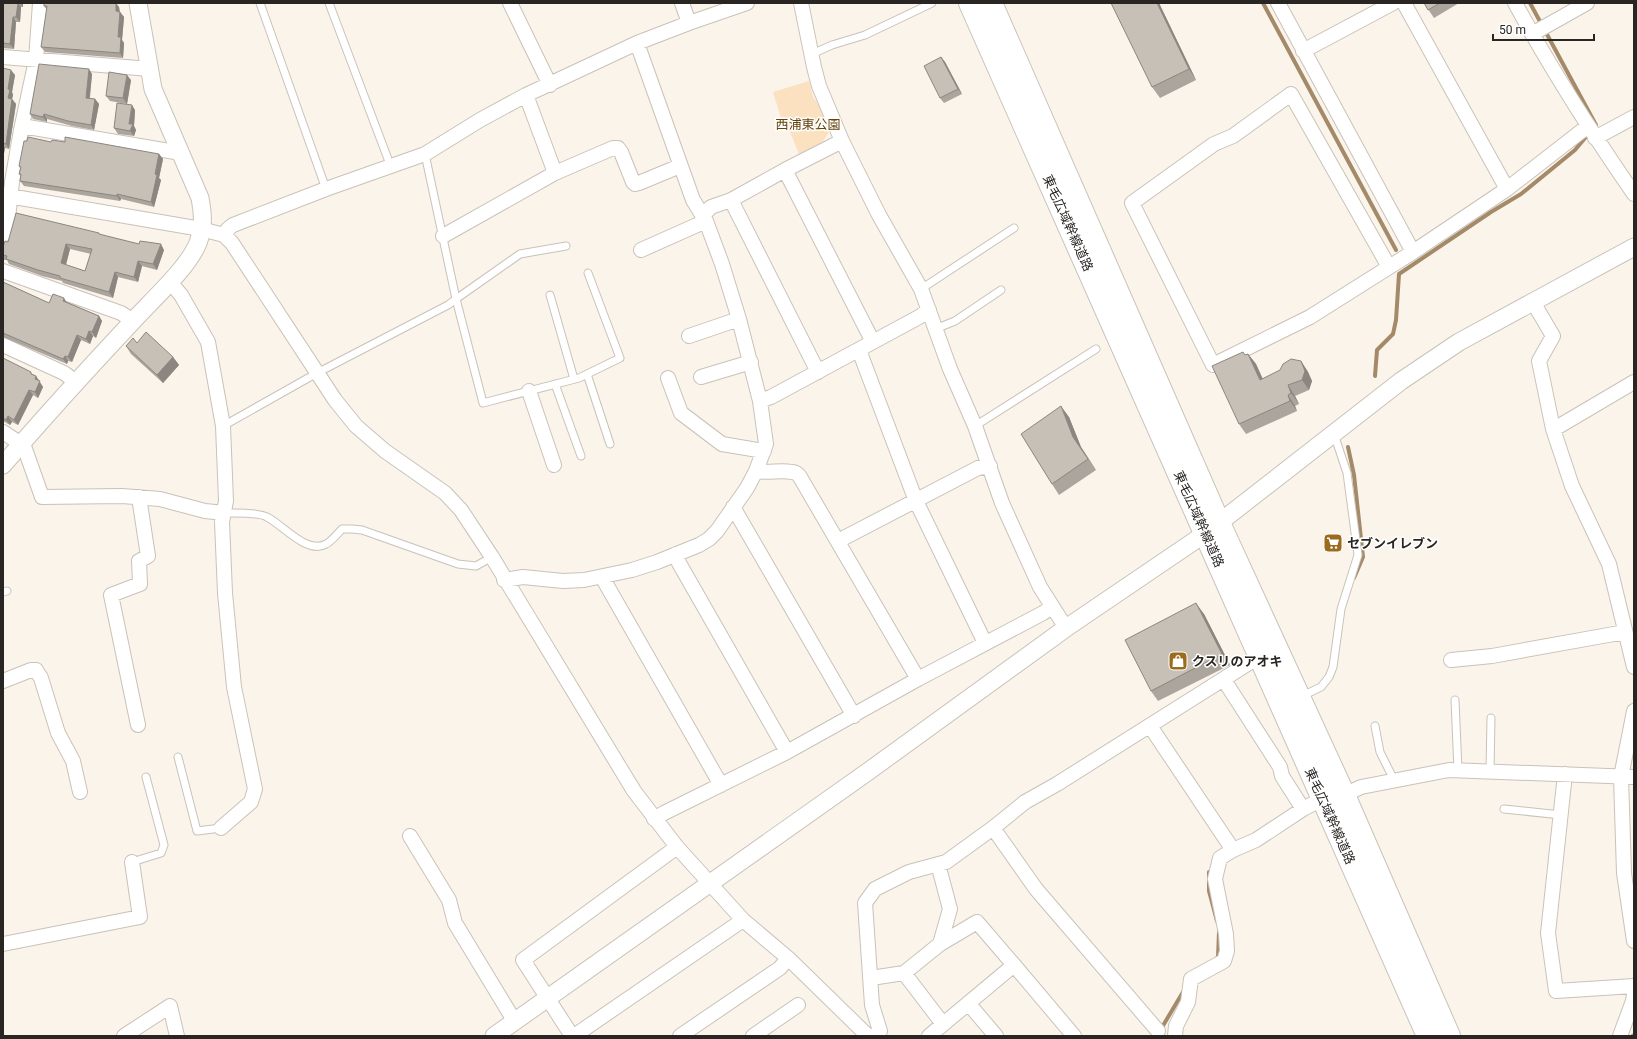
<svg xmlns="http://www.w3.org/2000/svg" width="1637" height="1039" viewBox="0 0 1637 1039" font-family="Roboto,'Noto Sans JP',sans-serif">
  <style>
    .green { fill: #fbe1bf }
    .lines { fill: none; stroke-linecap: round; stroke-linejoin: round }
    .stream { stroke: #a48a69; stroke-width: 4 }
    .service-casing { stroke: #c9c2b9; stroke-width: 9 }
    .minor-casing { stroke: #c9c2b9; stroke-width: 16 }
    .tertiary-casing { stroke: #c9c2b9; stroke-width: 19 }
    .trunk-casing { stroke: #c9c2b9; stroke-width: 24 }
    .service { stroke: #fff; stroke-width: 7 }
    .minor { stroke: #fff; stroke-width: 14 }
    .tertiary { stroke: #fff; stroke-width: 17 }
    .trunk { stroke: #fff; stroke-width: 22 }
    .wall { fill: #aba59d; fill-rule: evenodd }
    .shaded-wall { fill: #8b8680 }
    .building { fill: #c7c0b7; stroke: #8b8680; fill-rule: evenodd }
    .labels { text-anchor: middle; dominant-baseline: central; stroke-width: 3; stroke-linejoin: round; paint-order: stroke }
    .park-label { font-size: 13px; fill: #67440b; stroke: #fff }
    .street-label { font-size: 13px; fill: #282522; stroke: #fff }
    .poi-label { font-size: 13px; font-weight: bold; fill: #282522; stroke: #fff; text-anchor: start }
  </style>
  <rect width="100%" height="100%" fill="#fbf4eb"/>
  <path class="green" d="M809 81 813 97 825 114 831 129 821 144 799 154 784 117 781 118 773 92Z"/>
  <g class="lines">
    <path class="stream" d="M1263 3 1396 250
      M1530 3 1596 125 1595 127
      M1375 376 1377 350 1393 334 1396 320 1399 274 1491 212 1521 194 1575 150 1590 132
      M1348 447 1354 475 1363 557 1354 578
      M1209 872V891L1217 921
      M1216 959 1218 957 1219 932
      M1161 1029 1183 992"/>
    <defs>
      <path id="service" d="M260 3 326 189
        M329 3 391 167
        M812 54 832 45 865 35 932 3
        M566 246 520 254 456 299 483 403 579 378 620 358 588 273
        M921 289 1014 228
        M550 295 574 379
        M935 329 955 321 1001 290
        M587 374 610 444
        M555 384 581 456
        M223 426 317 373 448 305 456 299 425 154
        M975 426 1096 349
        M224 513C235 513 258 512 267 517 283 525 307 555 326 544 332 541 337 534 342 529H352L362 530 458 564 476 566 492 557
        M3 592 7 591
        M1300 697 1321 687 1329 677 1333 667 1341 609 1358 555 1347 473 1334 434
        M1455 700 1458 770
        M1375 726 1380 752 1394 780
        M178 757 197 831 221 828
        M1490 771 1491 718
        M1504 809 1561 815
        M132 862 161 853 164 845 146 777"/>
      <path id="minor" d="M510 3 550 85
        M682 3 689 23
        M801 3 814 67 819 86 842 141 879 215 921 289 950 369 975 426 1002 503 1040 587 1066 628
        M1278 3 1413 252
        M1404 3 1507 189
        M1515 3C1551 69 1591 132 1634 194
        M1532 34 1587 3
        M1303 51 1393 3
        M3 57 150 69
        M526 95 555 173 613 148H618L621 152 633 182 635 184 639 183 680 166
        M22 126 181 153
        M1595 138 1634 117
        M785 170 873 342
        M3 195 201 229 224 235 232 243 335 400 356 426 385 451 445 493 461 510 492 557 634 791 677 847 743 920 788 958 868 1036
        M731 200 818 372
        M702 216 711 207 731 200 785 170 842 141
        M3 235 8 218 12 182 21 130 36 60 40 3
        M224 235 228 229 233 225 326 189 425 154 480 120 526 95 637 43 689 23 747 3
        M443 236 555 173
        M641 250 706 221
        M1389 267 1291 94 1233 136 1214 144 1132 203 1213 365 1310 317 1413 252 1507 189 1588 126
        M3 271 121 313 133 321
        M170 282 181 295 208 342 223 426 226 501 222 522 225 593 234 687 255 789 251 802 221 828
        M1533 302 1553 336 1539 361 1553 429 1572 486 1609 564 1634 667
        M689 336 739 319
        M3 345 64 373 76 382
        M859 350 916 501 985 643
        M701 377 751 362
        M668 378 681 413 722 444 764 451
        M529 391 554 465
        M760 401 771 397 919 317 929 310
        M1553 429 1561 425 1634 382
        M3 432 21 444 25 449 42 497 122 496 160 499 205 511 224 513
        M756 471C768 473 781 470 792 472 796 472 798 474 800 477L918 679
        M733 507 854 716
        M838 541 978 468 990 466
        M676 554 679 563 787 752
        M602 577 721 785
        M504 580 523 577 563 581 584 580 632 570 657 562 699 545 709 539 717 531 747 488 756 471 766 444 760 401 739 319 722 264 706 221 693 200 637 43
        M1451 660 1492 656 1625 632
        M1224 680 1280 767 1282 776 1303 809
        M3 681 31 670H36L41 678 58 733 73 761 80 792
        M1634 711 1621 777 1624 873 1634 941
        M138 725 111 595 140 584 139 561 148 556 139 497
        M1150 726 1233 850
        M1565 774 1548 933 1556 991 1634 986
        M1344 795 1361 787 1449 770 1634 777
        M654 819 664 813 787 752 918 679 1043 613 1052 607
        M993 828 1036 889 1158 1031
        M410 836 449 900 455 923 515 1022
        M3 944 140 917 132 862
        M1014 965 1074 1036
        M904 973 943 1024
        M871 978 904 973 940 944 950 909 938 864
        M968 1003 996 1036
        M124 1036 170 1006 177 1036
        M572 1036 523 960 677 847
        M574 1036 743 920
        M680 1036 780 968 788 958
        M753 1036 798 1005
        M874 1036 880 1031 872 1005 865 903 875 889 909 872 946 862 993 828 1025 802 1057 784 1260 656
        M929 1036 1014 965 977 922 940 944
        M1175 1036 1176 1026 1188 1002 1191 979 1224 961 1227 951 1226 934 1215 879 1220 858 1233 850 1256 840 1303 809 1322 799
        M1620 1036 1633 1001 1634 994"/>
      <path id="tertiary" d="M3 465C45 416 88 369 132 322 151 301 188 268 198 243 204 227 203 214 200 198L153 89 138 3
        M494 1036 866 773 1066 628 1206 533 1401 381 1459 342 1634 247"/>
      <path id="trunk" d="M970 3 1428 1036
        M991 3 1219 523 1344 795 1449 1036"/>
    </defs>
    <use href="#service" class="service-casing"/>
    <use href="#minor" class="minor-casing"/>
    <use href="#tertiary" class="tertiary-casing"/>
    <use href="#trunk" class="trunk-casing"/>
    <use href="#service" class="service"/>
    <use href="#minor" class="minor"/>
    <use href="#tertiary" class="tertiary"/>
    <use href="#trunk" class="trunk"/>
  </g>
  <path class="wall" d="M3 3H23V7H21L20 22H16L14 49 3 48Z
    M1159 3 1196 80 1160 98 1152 87Z
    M1424 3H1459L1434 18Z
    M44 6 119 7 120 12 124 17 122 40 124 43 123 58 45 52 41 47 47 10Z
    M941 57 945 62 962 94 944 103 940 98Z
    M3 68 15 75 12 92 13 95 12 99 16 104 9 149 5 148 3 159Z
    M92 74 90 98 95 99 99 104 94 130 72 126 47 119V122L33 119 30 114Z
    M131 80 127 104 110 101 106 96Z
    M135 110 134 126 136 130 134 136 118 134 114 128Z
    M51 142H65L159 154 163 159 159 178 161 180 154 207 121 199 120 201 24 186 20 181 21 176 19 174 20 168 19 166Z
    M101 235 164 250 157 270 142 266 138 282 118 277 113 298 63 283 62 281 42 276 9 264 7 260H4L3 258V247L8 242ZM70 249 91 254 85 271 66 265Z
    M3 282 49 303 67 302 99 316 102 321 96 338 93 336 90 344 81 340 72 362 68 361 67 364 3 337Z
    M137 343 173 357 179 365 163 383 131 354 126 346Z
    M1248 354 1256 364 1262 379 1301 361 1308 372 1312 381 1309 390 1295 396 1299 404 1295 406 1297 411 1246 434 1239 424 1245 355Z
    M3 358 36 376 43 387 38 398 33 395 18 425 12 422 10 425 3 421Z
    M1069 417 1081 447 1096 470 1059 495 1052 484Z
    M1204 614 1230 665 1158 701 1151 691Z"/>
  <path class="shaded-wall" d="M18 3 21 7 20 22 16 17Z
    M20 3H23V7Z
    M114 3H116L119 7 120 17 116 11Z
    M1157 3H1159L1196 80 1189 69Z
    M120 12 124 17 122 40 124 43 123 58 120 53 118 37Z
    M13 17 16 22 14 49 10 44Z
    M941 57 945 62 962 94 958 89Z
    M89 69 92 74 89 103 86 98Z
    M11 70 15 75 12 92 13 95 12 99 16 104 9 149 6 144 8 89Z
    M127 75 131 80 127 104 123 98Z
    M95 99 99 104 94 130 91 125Z
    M132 105 135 110 134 126 136 130 134 136 130 131 129 124Z
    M44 114 47 119V122L43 117Z
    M3 145 5 148 3 159Z
    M159 154 163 159 159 178 161 180 154 207 151 202Z
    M117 194 121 199 120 201 117 196Z
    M66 244 70 249 65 268 61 263Z
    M161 244 164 250 157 270 153 264Z
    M138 261 142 266 138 282 134 277Z
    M115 272 118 277 113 298 109 292Z
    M64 298 67 303 63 301Z
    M99 316 102 321 96 338 92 332Z
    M89 331 93 336 90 344 86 339Z
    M77 335 81 340 72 362 68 357Z
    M1248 354 1256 364 1268 390 1260 380Z
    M65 356 68 361 67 364 63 359Z
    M173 357 179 365 163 383 157 375Z
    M1301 361 1308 372 1312 381 1309 390 1302 380Z
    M36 376 43 387 38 398 35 392V379Z
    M1288 385 1295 396 1299 404 1291 393Z
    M29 390 33 395 18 425 14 420Z
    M1288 395 1295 406 1297 411 1290 401Z
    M1061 406 1069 417 1081 447 1096 470 1073 437Z
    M8 416 12 422 10 425 6 420Z
    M1196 603 1204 614 1230 665 1222 654Z"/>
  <path class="building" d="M3 3H18L16 17H13L10 44 3 43Z
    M44 3H116V11L120 12 118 37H121L120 53 41 47 47 6H44Z
    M1111 3H1157L1189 69 1152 87Z
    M1424 3H1440L1428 10Z
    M941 57 958 89 940 98 924 66Z
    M39 64 89 69 86 98 95 99 91 125 68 121 44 114 43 117 30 114Z
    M3 68 11 70 8 89 10 90 8 98 12 99 6 144 3 143Z
    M109 72 127 75 123 98 106 96Z
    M117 103 132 105 129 124H133L130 131 114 128Z
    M28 137 51 142 52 140 65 142V137L159 154 155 174 157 175 151 202 117 194V196L20 181 21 174H19L21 167 19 166 24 141H27Z
    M16 213 99 233V234L139 244 140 241 161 244 153 264 138 261 134 277 115 272 109 292 60 278V276L38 270 6 259 7 256 3 255V247L5 241 8 242ZM66 244 92 249 85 271 61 263Z
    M3 282 49 303 53 294 64 298 63 301 99 316 92 332 89 331 86 339 77 335 68 357 65 356 63 359 3 333Z
    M146 332 173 357 157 375 126 346 133 338 137 343Z
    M1243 352 1245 355 1248 354 1260 380 1280 370 1283 364 1291 359 1301 361 1305 371 1302 380 1288 385 1291 393 1288 395 1290 401 1239 424 1212 366Z
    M3 358 31 372V374L36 376 35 379 40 381 35 392 29 390 14 420 8 416 6 420 3 418Z
    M1061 406 1073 437 1088 459 1052 484 1021 434Z
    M1196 603 1222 654 1151 691 1125 640Z
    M1634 1033V1036H1630Z"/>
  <defs>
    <symbol id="supermarket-square" viewBox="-11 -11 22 22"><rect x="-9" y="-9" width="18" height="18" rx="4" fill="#9b6b1e" stroke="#fff"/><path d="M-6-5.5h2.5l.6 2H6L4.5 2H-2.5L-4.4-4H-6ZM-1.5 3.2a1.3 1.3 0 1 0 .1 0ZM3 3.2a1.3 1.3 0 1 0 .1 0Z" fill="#fff"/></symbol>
    <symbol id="shop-square" viewBox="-11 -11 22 22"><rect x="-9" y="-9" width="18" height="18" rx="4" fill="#9b6b1e" stroke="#fff"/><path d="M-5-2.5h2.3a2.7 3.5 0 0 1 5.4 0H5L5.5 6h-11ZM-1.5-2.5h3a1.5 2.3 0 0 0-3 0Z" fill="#fff"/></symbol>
  </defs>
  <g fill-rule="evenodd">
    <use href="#supermarket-square" x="1322" y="532" width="22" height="22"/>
    <use href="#shop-square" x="1167" y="650" width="22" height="22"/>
  </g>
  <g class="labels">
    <g class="park-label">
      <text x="808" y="124">西浦東公園</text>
    </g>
    <g class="street-label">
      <text transform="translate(1068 223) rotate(66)">東毛広域幹線道路</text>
      <text transform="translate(1199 519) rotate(66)">東毛広域幹線道路</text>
      <text transform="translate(1330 816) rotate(66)">東毛広域幹線道路</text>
    </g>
    <g class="poi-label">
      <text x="1347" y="543">セブンイレブン</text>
      <text x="1192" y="661">クスリのアオキ</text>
    </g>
  </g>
  <rect width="1637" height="1039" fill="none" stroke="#282522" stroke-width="8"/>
  <path d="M1493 34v6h101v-6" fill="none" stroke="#282522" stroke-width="2"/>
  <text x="1499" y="34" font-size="12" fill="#282522" stroke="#ffffff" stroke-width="3" paint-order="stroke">50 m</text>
</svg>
